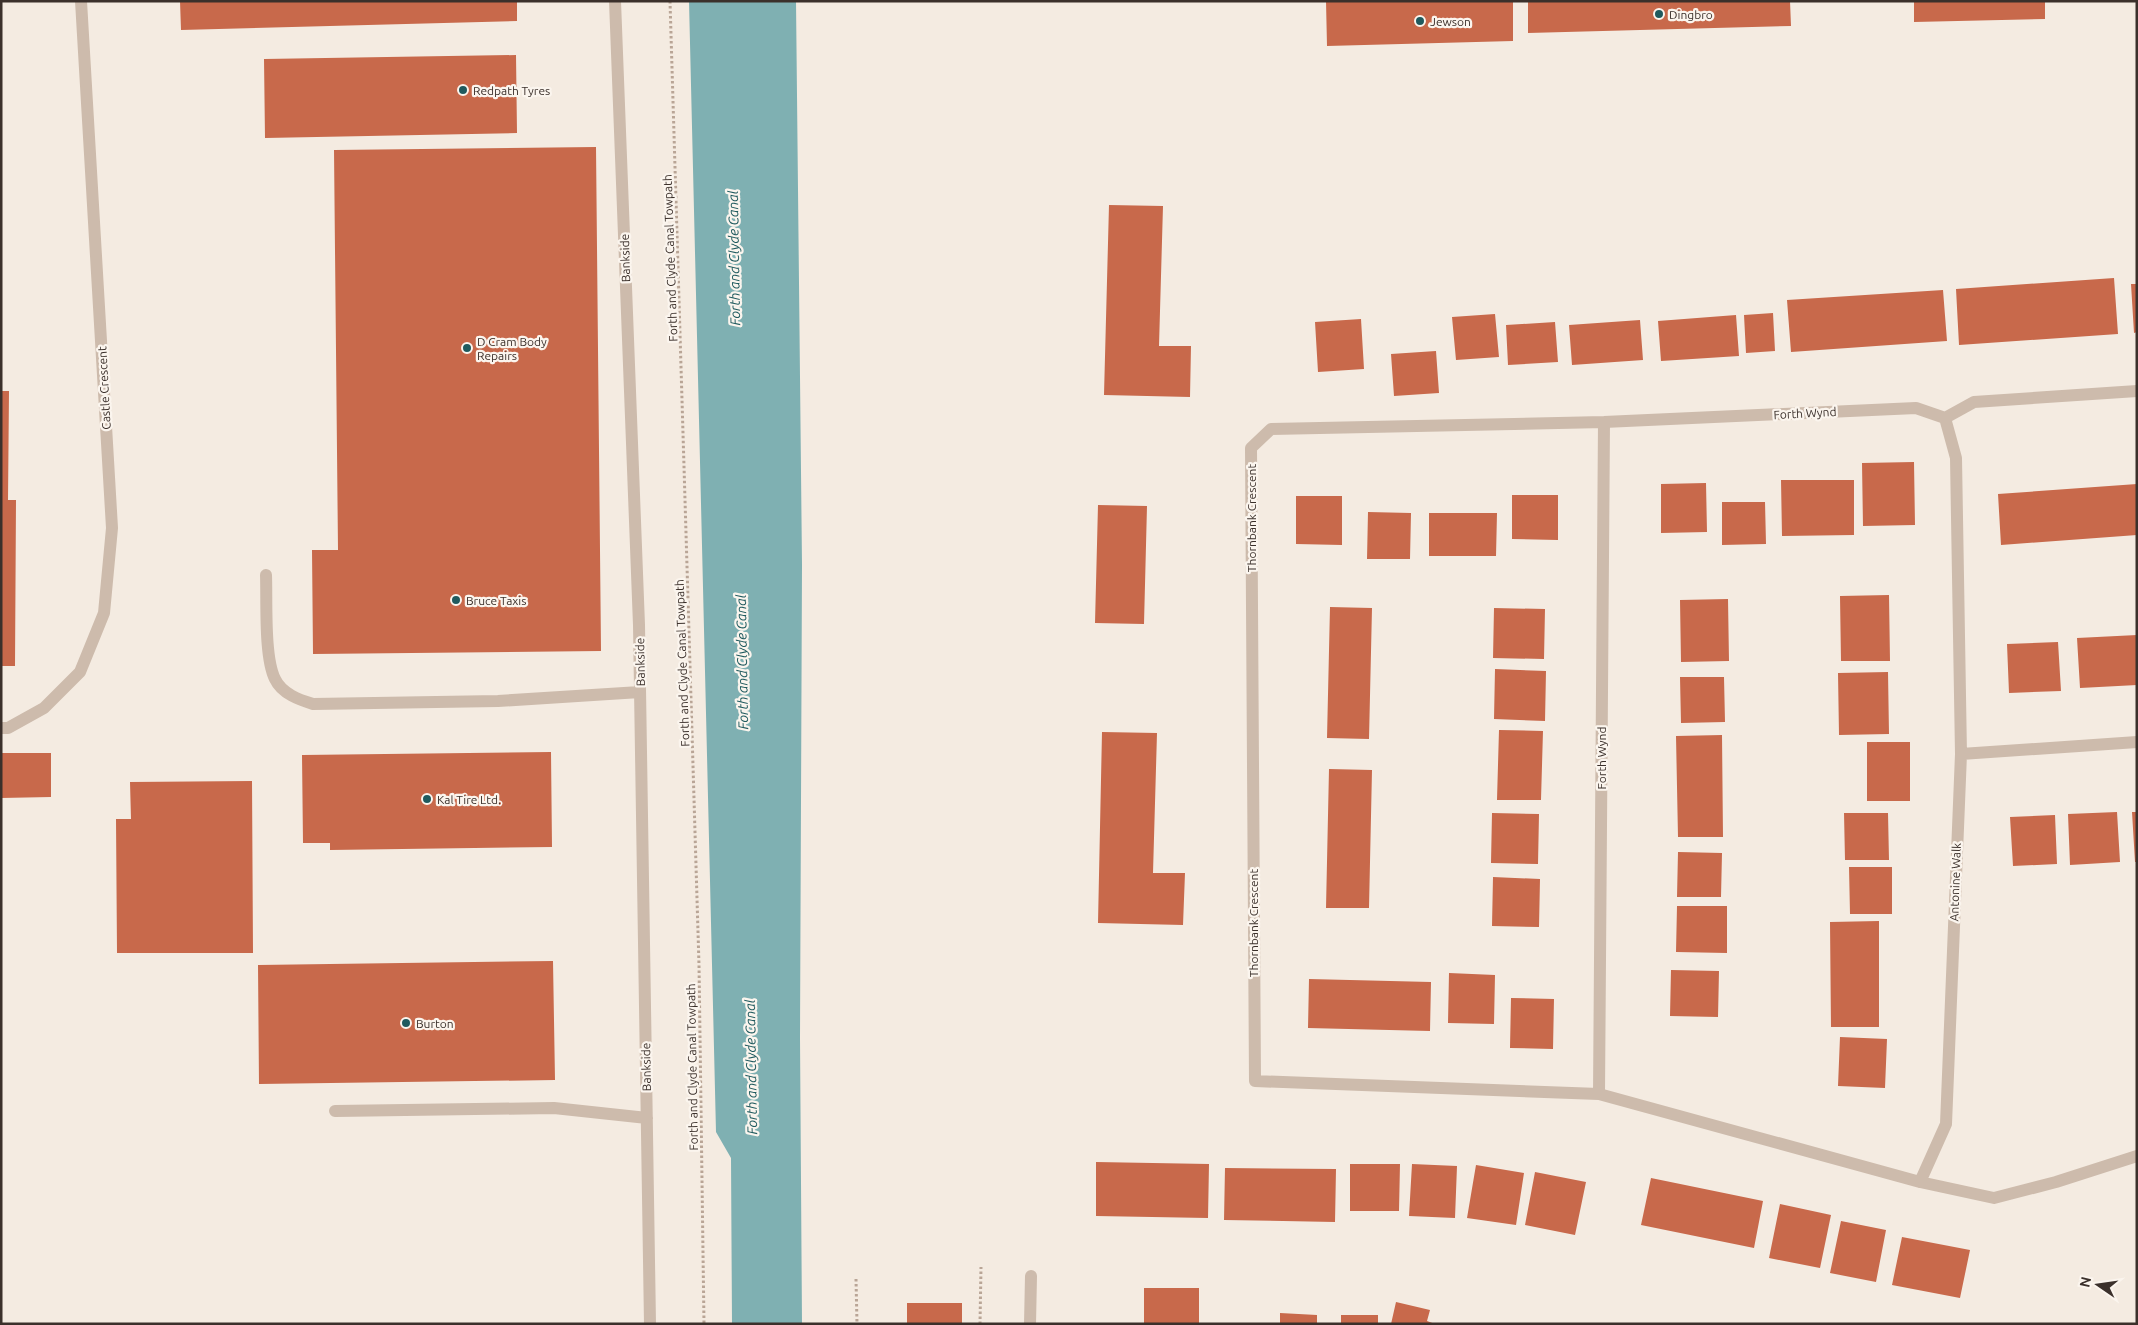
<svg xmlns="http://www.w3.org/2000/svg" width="2138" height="1325" viewBox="0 0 2138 1325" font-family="Ubuntu,sans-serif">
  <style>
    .water { fill: #7fb0b2 }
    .building { fill: #c8694b }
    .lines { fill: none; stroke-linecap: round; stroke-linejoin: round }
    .path { stroke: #b9a596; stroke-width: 3; stroke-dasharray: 2.5 2.5; stroke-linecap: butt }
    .minor { stroke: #cdbbac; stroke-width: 12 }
    .poi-dot { fill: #1f5a5e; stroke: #fbf5ee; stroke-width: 2 }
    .labels { text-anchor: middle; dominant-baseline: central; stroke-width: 4.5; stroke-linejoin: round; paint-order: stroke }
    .poi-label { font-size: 12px; fill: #3b302b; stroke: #fbf5ee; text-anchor: start }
    .street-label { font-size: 12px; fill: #3b302b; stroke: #fbf5ee }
    .water-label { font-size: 14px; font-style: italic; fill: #1f5a5e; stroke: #fbf5ee }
  </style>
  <rect width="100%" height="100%" fill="#f4ebe1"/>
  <path class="water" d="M689 1H796L802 565 800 1038 802 1324H732L731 1158 716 1132Z"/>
  <path class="building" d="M180 1H517V21L181 30Z
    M1326 1H1513V41L1327 46Z
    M1528 1H1790L1791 26 1528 33Z
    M1914 1H2045V19L1914 22Z
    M516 55 517 133 265 138 264 59Z
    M596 147 601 651 313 654 312 550H338L334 150Z
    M1109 205 1163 206 1159 346H1191L1190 397 1104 395Z
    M2114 278 2118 334 1959 345 1956 289Z
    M2131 284H2137V332L2134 333Z
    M1943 290 1947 341 1791 352 1787 300Z
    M1773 313 1775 351 1746 353 1744 315Z
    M1495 314 1499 357 1456 360 1452 317Z
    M1736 315 1739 356 1661 361 1658 321Z
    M1361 319 1364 369 1318 372 1315 322Z
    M1640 320 1643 360 1572 365 1569 325Z
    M1555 322 1558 362 1508 365 1506 325Z
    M1436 351 1439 393 1394 396 1391 354Z
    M1 391H9L8 500H16L15 666H1Z
    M1914 462 1915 525 1863 526 1862 463Z
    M1781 480H1854V535L1782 536Z
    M1706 483 1707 532 1661 533V484Z
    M2137 484V535L2001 545 1998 494Z
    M1512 495H1558V540L1512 539Z
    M1296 496H1342V545L1296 544Z
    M1722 502H1765L1766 544 1722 545Z
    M1098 505 1147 506 1144 624 1095 623Z
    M1368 512 1411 513 1410 559H1367Z
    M1429 513H1497L1496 556H1429Z
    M1889 595 1890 661H1841L1840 596Z
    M1728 599 1729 661 1681 662 1680 600Z
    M1330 607 1372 608 1369 739 1327 738Z
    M1494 608 1545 609 1544 659 1493 658Z
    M2137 635V685L2080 688 2077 638Z
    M2058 642 2061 691 2009 693 2007 644Z
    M1495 669 1546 671 1545 721 1494 719Z
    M1888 672 1889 734 1839 735 1838 673Z
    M1680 677H1724L1725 722 1681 723Z
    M1499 730 1543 731 1541 800H1497Z
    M1102 732 1157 733 1153 873H1185L1183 925 1098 923Z
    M1722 735 1723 837H1678L1676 736Z
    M1867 742H1910V801H1867Z
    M551 752 552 847 330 850V843H303L302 755Z
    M1 753H51V797L1 798Z
    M1329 769 1372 770 1369 908H1326Z
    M252 781 253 953H117L116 819H131L130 782Z
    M2117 812 2120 862 2070 865 2068 814Z
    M2132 812H2137V862H2135Z
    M1492 813 1539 814 1538 864 1491 863Z
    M1844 813H1888L1889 860H1845Z
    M2055 815 2057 864 2013 866 2010 817Z
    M1678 852 1722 853 1721 897H1677Z
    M1849 867H1892V914H1850Z
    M1493 877 1540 879 1539 927 1492 926Z
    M1677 906H1727V953L1676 952Z
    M1879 921V1027H1831L1830 922Z
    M553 961 555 1080 259 1084 258 965Z
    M1671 970 1719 971 1718 1017 1670 1016Z
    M1449 973 1495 975 1494 1024 1448 1023Z
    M1309 979 1431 982 1430 1031 1308 1028Z
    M1511 998 1554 999 1553 1049 1510 1048Z
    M1840 1037 1887 1039 1885 1088 1838 1086Z
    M1096 1162 1209 1164 1208 1218 1096 1216Z
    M1350 1164H1400L1399 1211H1350Z
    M1412 1164 1457 1166 1455 1218 1409 1216Z
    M1476 1165 1524 1173 1516 1225 1467 1218Z
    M1225 1168 1336 1169 1335 1222 1224 1220Z
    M1535 1172 1586 1182 1575 1235 1525 1225Z
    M1651 1178 1763 1201 1754 1248 1641 1225Z
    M1780 1204 1831 1215 1820 1268 1769 1258Z
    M1841 1221 1886 1230 1876 1282 1830 1273Z
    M1902 1237 1970 1250 1960 1298 1892 1285Z
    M1144 1288H1199V1324H1144Z
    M1396 1302 1430 1310 1427 1321 1435 1324H1391Z
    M907 1303H962V1324H907Z
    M1280 1313 1317 1315V1324H1280Z
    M1341 1315H1378V1324H1341Z"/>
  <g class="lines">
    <path class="path" d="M670 1 699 965 704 1324
      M856 1279 857 1324
      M980 1324 981 1267"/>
    <path class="minor" d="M615 1 639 625 650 1324
      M1945 418 1974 402 2137 391
      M266 575C267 601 264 657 275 679 282 694 300 700 313 704L498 701 640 692
      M1 728H8L44 708 80 672 104 613 112 528 81 1
      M1961 754 1956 458 1945 418 1916 408 1604 422 1271 429 1251 448 1255 1081 1599 1094 1920 1182 1994 1198 2056 1182 2137 1156
      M1599 1094 1604 422
      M335 1111 554 1108 647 1118
      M1920 1182 1946 1124 1961 754 2137 742
      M1030 1324 1031 1276"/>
  </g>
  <g class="poi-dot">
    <circle cx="1659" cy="14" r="5"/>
    <circle cx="1420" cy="21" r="5"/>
    <circle cx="463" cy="90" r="5"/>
    <circle cx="467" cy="348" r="5"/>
    <circle cx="456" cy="600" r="5"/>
    <circle cx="427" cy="799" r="5"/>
    <circle cx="406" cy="1023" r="5"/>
  </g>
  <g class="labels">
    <g class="poi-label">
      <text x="1669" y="14">Dingbro</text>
      <text x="1430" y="21">Jewson</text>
      <text x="473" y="90">Redpath Tyres</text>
      <text x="477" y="341">D Cram Body<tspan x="477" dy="14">Repairs</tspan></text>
      <text x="466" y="600">Bruce Taxis</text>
      <text x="437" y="799">Kal Tire Ltd.</text>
      <text x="416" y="1023">Burton</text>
    </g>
    <g class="street-label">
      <text transform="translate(625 258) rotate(-92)">Bankside</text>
      <text transform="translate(670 258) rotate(-92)">Forth and Clyde Canal Towpath</text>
      <text transform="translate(104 388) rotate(-93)">Castle Crescent</text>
      <text transform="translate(1805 413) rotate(-3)">Forth Wynd</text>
      <text transform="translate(1251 518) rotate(-90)">Thornbank Crescent</text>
      <text transform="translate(640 662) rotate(-91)">Bankside</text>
      <text transform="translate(682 663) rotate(-92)">Forth and Clyde Canal Towpath</text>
      <text transform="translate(1601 758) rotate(-90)">Forth Wynd</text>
      <text transform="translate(1955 882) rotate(-88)">Antonine Walk</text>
      <text transform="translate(1253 923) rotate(-90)">Thornbank Crescent</text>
      <text transform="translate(646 1067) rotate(-91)">Bankside</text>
      <text transform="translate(692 1067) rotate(-91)">Forth and Clyde Canal Towpath</text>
    </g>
    <g class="water-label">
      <text transform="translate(734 258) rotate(-91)">Forth and Clyde Canal</text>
      <text transform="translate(742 662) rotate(-91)">Forth and Clyde Canal</text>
      <text transform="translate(751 1067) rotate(-91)">Forth and Clyde Canal</text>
    </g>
  </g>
  <rect width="2138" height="1325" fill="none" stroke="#3b302b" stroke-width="5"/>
  <g transform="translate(2098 1285) rotate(283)" stroke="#fbf5ee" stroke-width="4" paint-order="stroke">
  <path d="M0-4L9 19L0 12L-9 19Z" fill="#3b302b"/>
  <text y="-8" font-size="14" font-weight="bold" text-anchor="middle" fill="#3b302b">N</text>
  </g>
</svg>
